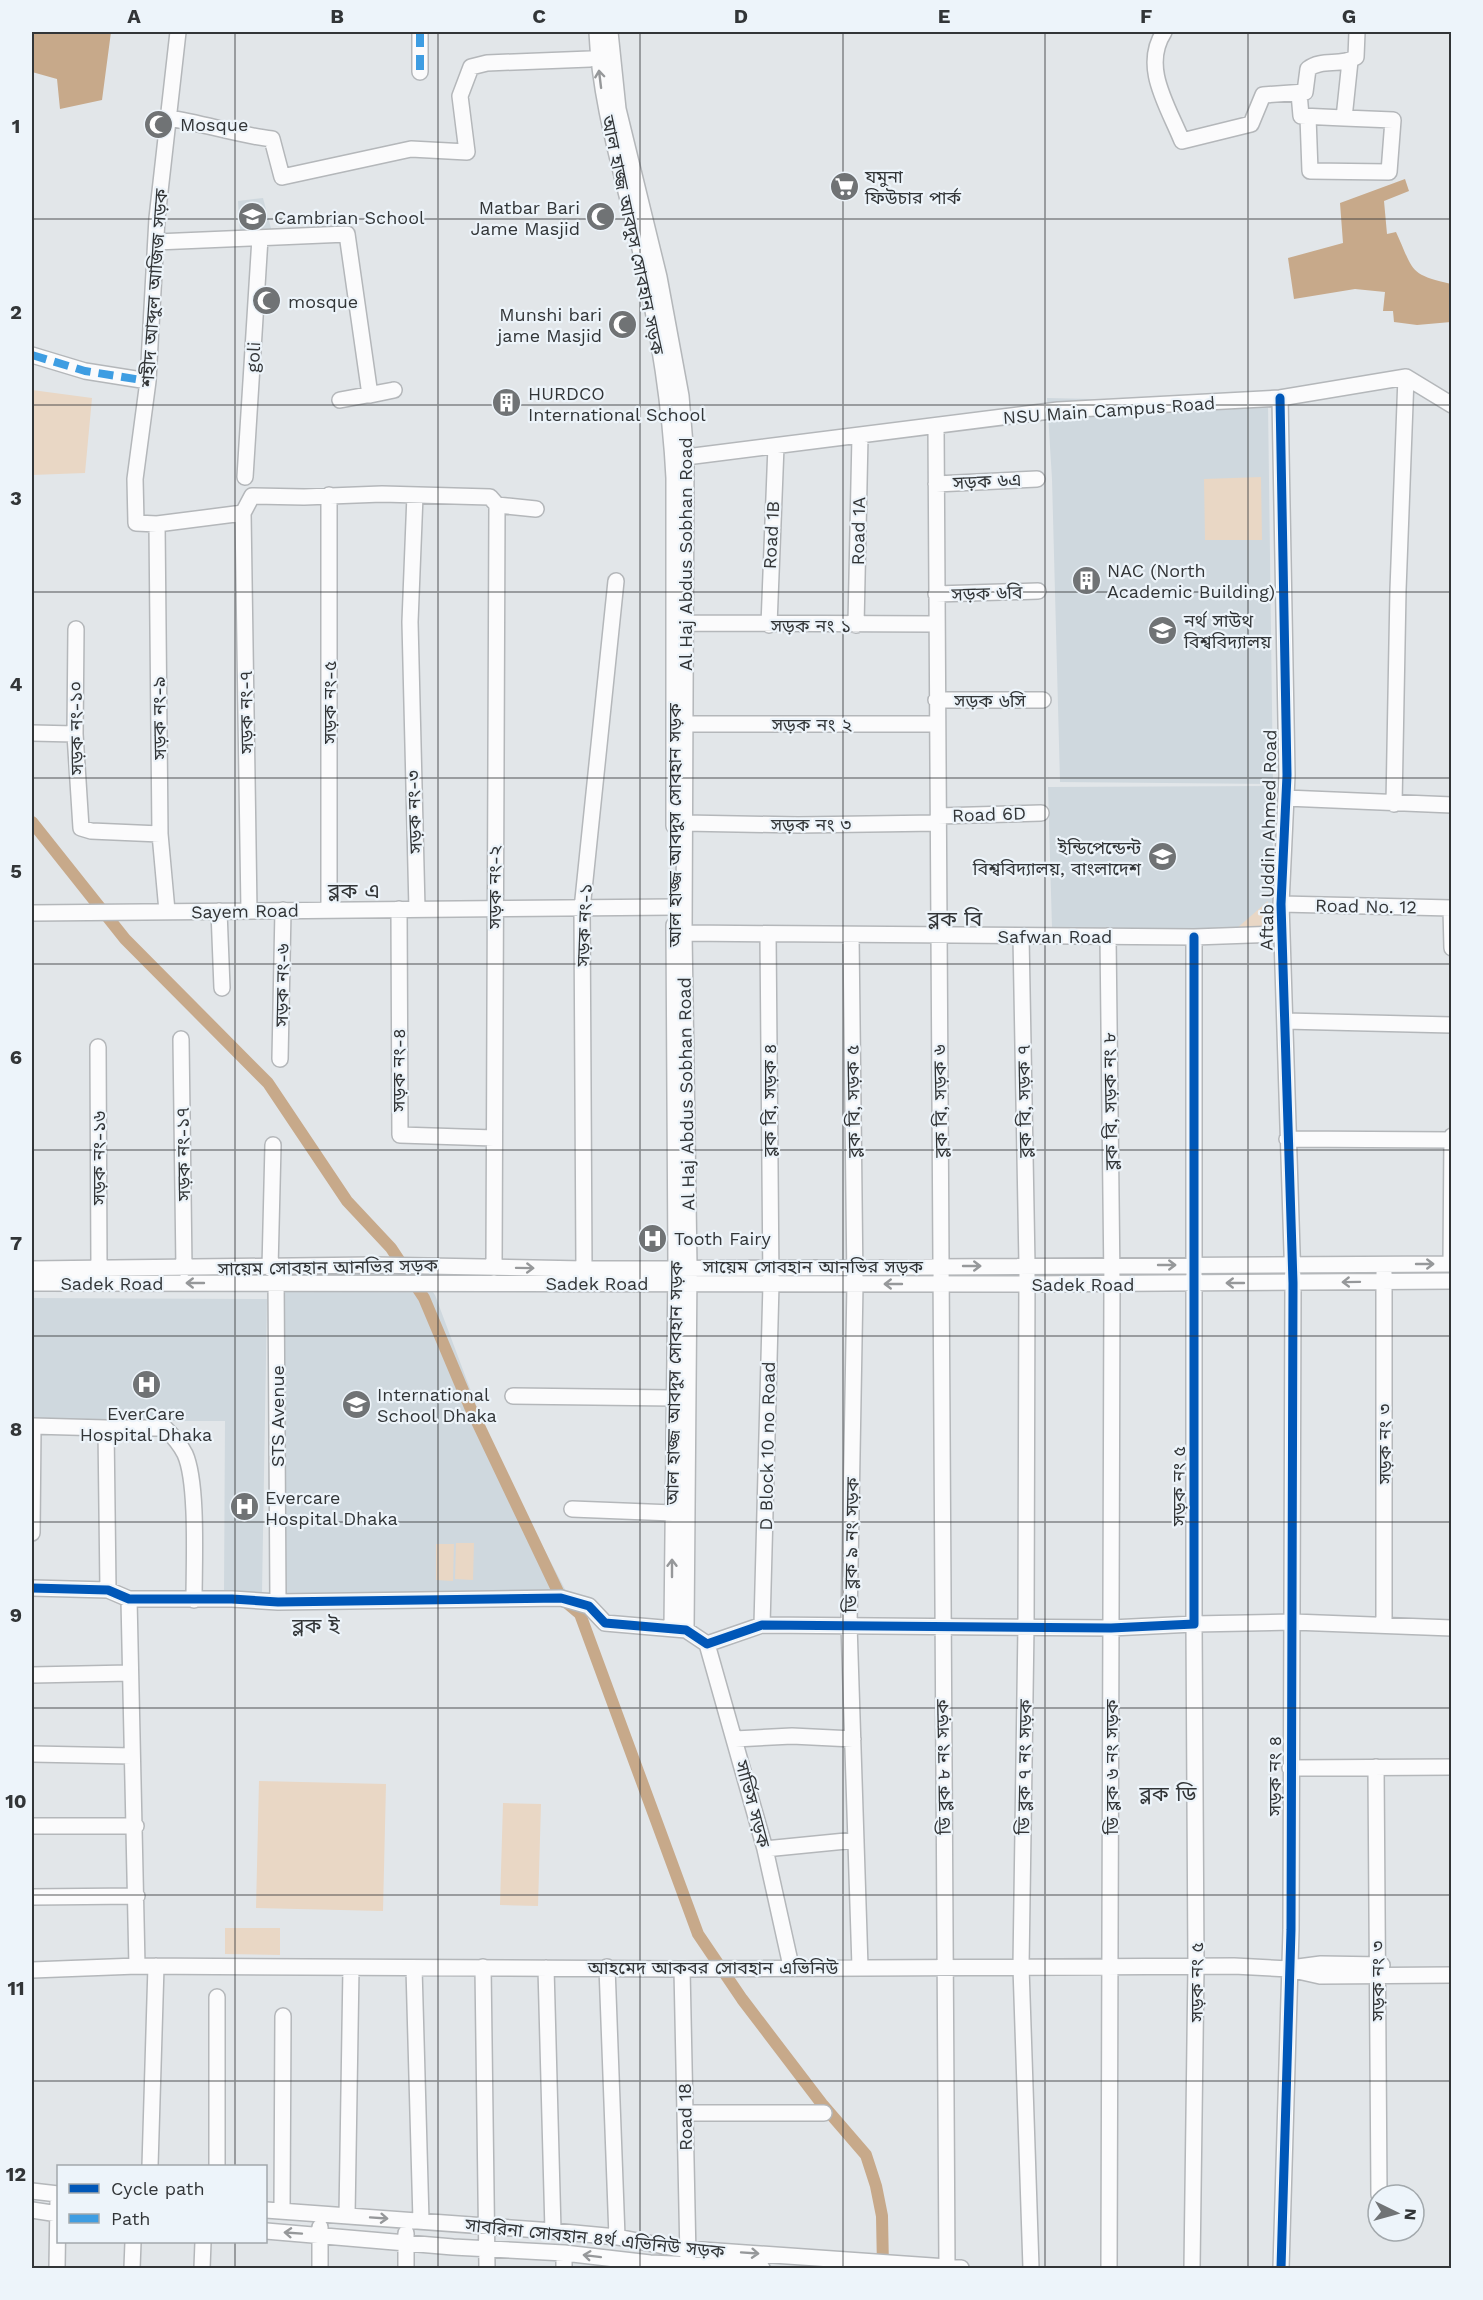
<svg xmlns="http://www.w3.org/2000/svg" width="1483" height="2300" viewBox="0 0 1483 2300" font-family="'Work Sans','Noto Sans Bengali',sans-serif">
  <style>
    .built { fill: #cfd8de }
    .green { fill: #e9d7c5 }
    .water { fill: #c7a98a }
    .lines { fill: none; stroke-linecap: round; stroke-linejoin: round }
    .canal { stroke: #c7a98a; stroke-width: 12 }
    .minor-casing { stroke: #b4b7ba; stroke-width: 18 }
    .minor { stroke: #fbfbfc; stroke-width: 15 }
    .quiet { stroke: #3e9de2; stroke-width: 8; stroke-dasharray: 15 8; stroke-linecap: butt }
    .cycleway-casing { stroke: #edf4fa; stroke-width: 13 }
    .cycleway { stroke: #0057b8; stroke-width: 9 }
    .oneway { stroke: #96989a }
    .grid { fill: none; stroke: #323537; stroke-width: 1.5; stroke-opacity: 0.55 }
    .labels { text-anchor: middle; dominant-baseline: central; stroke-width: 4.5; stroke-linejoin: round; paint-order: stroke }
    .poi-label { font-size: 18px; fill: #323537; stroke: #edf4fa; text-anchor: start }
    .street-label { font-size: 18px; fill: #323537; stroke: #edf4fa }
    .quarter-label { font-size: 21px; fill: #323537; stroke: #edf4fa }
    .neatline { fill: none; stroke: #323537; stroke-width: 2 }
    .grid-label { font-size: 20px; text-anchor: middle; font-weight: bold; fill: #323537 }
  </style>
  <rect width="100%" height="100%" fill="#e2e6e9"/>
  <path class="built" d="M263 198 272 232 240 233 238 201Z
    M1047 398 1268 403 1273 784 1060 782 1052 479Z
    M1273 786V930L1052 928 1048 787Z
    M415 1267 435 1295 494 1453 569 1597 278 1602 281 1271Z
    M32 1298 267 1299 262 1593H224L225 1421H32Z"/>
  <path class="green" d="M32 390 92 398 85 473 32 475Z
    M1261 477 1262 540H1205L1204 479Z
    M1268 901V930L1236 929Z
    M456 1543H474L473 1580 455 1579Z
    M436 1544H454L453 1581 436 1580Z
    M259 1781 386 1784 383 1911 256 1908Z
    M503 1803 541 1804 538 1906 500 1905Z
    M225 1928H280V1955L225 1954Z"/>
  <path class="water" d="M32 32H111L102 100 60 109 57 79 32 72Z
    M1405 179 1409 191 1384 201 1387 234 1396 232C1414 271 1408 274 1451 284V322L1417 325 1394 322 1393 311H1383L1385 292 1355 289 1294 299 1288 258 1343 243 1340 203Z"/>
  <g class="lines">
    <path class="canal" d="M32 822 125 939 268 1083 347 1201 391 1248 424 1298 470 1407 561 1598 580 1614 698 1934 742 1999 822 2104 866 2155 876 2186 882 2216 883 2268"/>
    <defs>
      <path id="minor" d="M178 32 157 218 148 381 135 479 136 523 157 524 243 513
        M420 32V72
        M597 32C600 102 621 168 637 236 656 316 670 397 674 478V826
        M610 32 618 109 659 277 681 396 686 457 684 933 689 1267 686 1630
        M1164 32C1141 67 1168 106 1182 141L1251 124 1263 95 1305 92 1308 69C1322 58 1341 67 1356 57L1357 32
        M1299 93 1301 116 1344 118 1350 61
        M1308 117 1310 171 1389 172 1393 120 1344 118
        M168 118C203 123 237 135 272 139L282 177 411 149 467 152 460 96 471 67 487 63 590 59
        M156 242 347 234 370 395 394 390 340 400
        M32 355 85 371 148 381
        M1280 398 1287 775 1281 904 1293 1283 1291 1930 1281 2268
        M936 426 947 2268
        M686 457 1058 410 1280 398 1406 377 1452 405
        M245 477 260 238
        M936 484 1037 479
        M329 495V910
        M415 495 410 622 417 909
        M157 524 160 834 167 911
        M936 594 1038 591
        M685 623 936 624
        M769 625 776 446
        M856 625 860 436
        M76 629 75 734 81 828 91 831 160 834
        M936 700H1043
        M687 724H936
        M32 733 75 734
        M1286 798 1452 805
        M1394 804 1398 590 1406 377
        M938 816 1041 813
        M684 823 798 825 938 823
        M1281 904 1452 908
        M1451 908 1452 948
        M399 909 400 1135 494 1138
        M219 911 222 988
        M249 911 243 513 252 496 304 497 382 494 490 497 497 505 536 509
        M32 913 674 907
        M684 933 1194 937 1282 934
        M851 935 855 1284 849 1624 860 1967
        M1021 936 1027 1265 1026 1626 1021 1967 1031 2268
        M1108 936 1112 1284 1109 2268
        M1285 1021 1452 1025
        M181 1039 184 1269
        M98 1047 99 1269
        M280 1059 283 910
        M1287 1139 1452 1140
        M1451 1264 1452 1136
        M270 1268 273 1145
        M494 1268 497 505
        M32 1269 373 1265 584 1269 1452 1264
        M584 1269 582 909 616 581
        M1384 1273V1625
        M276 1276 278 1602
        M32 1283 1026 1284 1452 1281
        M513 1396 674 1398
        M106 1428H165C173 1436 180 1444 185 1454 198 1483 194 1564 194 1600
        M572 1509 673 1513
        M32 1533 33 1426 106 1428 108 1590
        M32 1588 108 1590 129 1599H232L278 1602 561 1598 589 1606 605 1623 686 1630 707 1644 762 1625 1111 1628 1194 1624V937
        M129 1599 137 1966
        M762 1625 771 1284 768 934
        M672 1627 676 1267 674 925
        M707 1644 765 1849 791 1966
        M32 1675 130 1673
        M735 1739 792 1736 853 1739
        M32 1754 132 1756
        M1376 1767 1379 2195
        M1290 1768 1452 1767
        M32 1826H136
        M765 1849 856 1840
        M32 1897 137 1896
        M483 1967 487 2268
        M607 1967 617 2237
        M1298 1967 1321 1964 1382 1965
        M414 1968 421 2221
        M546 1968 553 2231
        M682 1969 688 2257
        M32 1970 137 1966 682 1969 1234 1966 1289 1969 1320 1976 1452 1975
        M686 2113H824
        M150 2166 156 1966
        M217 2166V1997
        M32 2191 58 2194
        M32 2210 58 2214
        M266 2210 553 2231 617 2237 674 2248 961 2268
        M282 2211 283 2016
        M347 2216 351 1968
        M266 2231 453 2247 564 2253 650 2263 762 2268
        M57 2268 58 2200
        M132 2268 133 2242
        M202 2268 203 2242
        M320 2268V2227
        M406 2268V2233
        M564 2268V2253
        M1192 2268 1196 1966 1194 1624 1293 1622 1452 1628"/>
    </defs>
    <use href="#minor" class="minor-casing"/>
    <use href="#minor" class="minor"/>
    <path class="quiet" d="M420 32V72
      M32 355 85 371 148 381"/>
    <defs>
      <path id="cycleway" d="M1280 398 1287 775 1281 904 1293 1283 1291 1930 1281 2268
        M32 1588 108 1590 129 1599H232L278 1602 561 1598 589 1606 605 1623 686 1630 707 1644 762 1625 1111 1628 1194 1624V937"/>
    </defs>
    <use href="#cycleway" class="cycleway-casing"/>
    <use href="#cycleway" class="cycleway"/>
  </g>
  <defs><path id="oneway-shaft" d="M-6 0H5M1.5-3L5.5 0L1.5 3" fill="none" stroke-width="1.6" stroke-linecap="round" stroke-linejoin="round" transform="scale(1.5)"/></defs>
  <g class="oneway">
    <use href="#oneway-shaft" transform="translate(600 79) rotate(-97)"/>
    <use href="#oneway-shaft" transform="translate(1425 1264)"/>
    <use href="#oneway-shaft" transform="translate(1167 1265)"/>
    <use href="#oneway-shaft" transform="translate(972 1266)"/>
    <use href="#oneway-shaft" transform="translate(525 1268) rotate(1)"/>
    <use href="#oneway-shaft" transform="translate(1351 1282) rotate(179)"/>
    <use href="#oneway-shaft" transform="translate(195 1283) rotate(-180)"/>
    <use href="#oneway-shaft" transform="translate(1235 1283) rotate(180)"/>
    <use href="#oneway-shaft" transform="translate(893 1284) rotate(-180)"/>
    <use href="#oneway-shaft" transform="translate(672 1568) rotate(-90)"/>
    <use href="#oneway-shaft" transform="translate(379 2218) rotate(4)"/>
    <use href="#oneway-shaft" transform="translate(293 2233) rotate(-176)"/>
    <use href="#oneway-shaft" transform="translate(750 2253) rotate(4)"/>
    <use href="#oneway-shaft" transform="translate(592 2256) rotate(-173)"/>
  </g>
  <path class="grid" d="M235 32V2166M438 32V2268M640 32V2268M843 32V2268M1045 32V2268M1248 32V2268M32 219H1452M32 405H1452M32 592H1452M32 778H1452M32 964H1452M32 1150H1452M32 1336H1452M32 1522H1452M32 1708H1452M32 1895H1452M32 2081H1452M235 2242V2268"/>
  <defs>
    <symbol id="mosque-disc" viewBox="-11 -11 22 22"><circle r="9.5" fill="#707375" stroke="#edf4fa"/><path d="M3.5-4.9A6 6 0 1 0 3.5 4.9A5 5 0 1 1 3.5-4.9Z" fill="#fff"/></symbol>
    <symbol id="supermarket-disc" viewBox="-11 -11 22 22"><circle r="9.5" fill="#707375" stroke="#edf4fa"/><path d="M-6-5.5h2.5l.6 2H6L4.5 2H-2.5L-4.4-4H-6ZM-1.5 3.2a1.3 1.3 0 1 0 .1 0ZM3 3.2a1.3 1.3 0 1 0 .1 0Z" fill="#fff"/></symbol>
    <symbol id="school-disc" viewBox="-11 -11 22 22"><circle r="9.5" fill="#707375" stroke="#edf4fa"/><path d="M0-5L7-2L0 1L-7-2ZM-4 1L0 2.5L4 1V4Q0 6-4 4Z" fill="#fff"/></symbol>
    <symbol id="building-disc" viewBox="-11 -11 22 22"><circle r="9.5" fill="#707375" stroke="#edf4fa"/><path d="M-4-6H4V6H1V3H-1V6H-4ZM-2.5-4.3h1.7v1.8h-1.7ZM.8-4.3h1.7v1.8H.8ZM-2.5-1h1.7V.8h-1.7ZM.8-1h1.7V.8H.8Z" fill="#fff"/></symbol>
    <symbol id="university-disc" viewBox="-11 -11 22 22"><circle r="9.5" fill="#707375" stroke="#edf4fa"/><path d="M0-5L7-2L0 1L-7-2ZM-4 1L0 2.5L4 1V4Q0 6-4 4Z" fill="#fff"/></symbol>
    <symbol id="hospital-disc" viewBox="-11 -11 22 22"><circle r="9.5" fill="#707375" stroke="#edf4fa"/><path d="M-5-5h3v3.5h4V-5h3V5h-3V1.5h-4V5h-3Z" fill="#fff"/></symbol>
  </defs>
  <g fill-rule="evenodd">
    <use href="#mosque-disc" x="142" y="108" width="33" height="33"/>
    <use href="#supermarket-disc" x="828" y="170" width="33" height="33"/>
    <use href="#school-disc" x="236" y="200" width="33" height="33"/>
    <use href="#mosque-disc" x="584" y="200" width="33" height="33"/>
    <use href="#mosque-disc" x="250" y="284" width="33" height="33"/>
    <use href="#mosque-disc" x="606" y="308" width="33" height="33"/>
    <use href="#building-disc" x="490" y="386" width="33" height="33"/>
    <use href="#building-disc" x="1070" y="564" width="33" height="33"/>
    <use href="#university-disc" x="1146" y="614" width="33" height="33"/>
    <use href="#university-disc" x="1146" y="840" width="33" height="33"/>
    <use href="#hospital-disc" x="636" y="1222" width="33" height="33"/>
    <use href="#hospital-disc" x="130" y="1368" width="33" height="33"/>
    <use href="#school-disc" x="340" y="1388" width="33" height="33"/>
    <use href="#hospital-disc" x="228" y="1490" width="33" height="33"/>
  </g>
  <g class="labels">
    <g class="poi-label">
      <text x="180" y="124">Mosque</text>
      <text x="865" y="176">যমুনা<tspan x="865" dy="21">ফিউচার পার্ক</tspan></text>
      <text x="580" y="207" text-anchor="end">Matbar Bari<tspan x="580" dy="21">Jame Masjid</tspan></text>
      <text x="274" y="217">Cambrian School</text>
      <text x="288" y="301">mosque</text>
      <text x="602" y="314" text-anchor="end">Munshi bari<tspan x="602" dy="21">jame Masjid</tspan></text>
      <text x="528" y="393">HURDCO<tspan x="528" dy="21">International School</tspan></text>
      <text x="1107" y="570">NAC (North<tspan x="1107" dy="21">Academic Building)</tspan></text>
      <text x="1184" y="620">নর্থ সাউথ<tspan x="1184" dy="21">বিশ্ববিদ্যালয়</tspan></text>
      <text x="1141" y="847" text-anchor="end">ইন্ডিপেন্ডেন্ট<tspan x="1141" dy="21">বিশ্ববিদ্যালয়, বাংলাদেশ</tspan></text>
      <text x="674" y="1238">Tooth Fairy</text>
      <text x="377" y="1394">International<tspan x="377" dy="21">School Dhaka</tspan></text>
      <text x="146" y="1413" text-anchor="middle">EverCare<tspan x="146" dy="21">Hospital Dhaka</tspan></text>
      <text x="265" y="1497">Evercare<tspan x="265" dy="21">Hospital Dhaka</tspan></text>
    </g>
    <g class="street-label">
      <text transform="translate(633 235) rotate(78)">আল হাজ্জ আবদুস সোবহান সড়ক</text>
      <text transform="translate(154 288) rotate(-86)">শহীদ আব্দুল আজিজ সড়ক</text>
      <text transform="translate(253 357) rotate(-87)">goli</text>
      <text transform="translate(1109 410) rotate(-4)">NSU Main Campus Road</text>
      <text transform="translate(987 481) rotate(-3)">সড়ক ৬এ</text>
      <text transform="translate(858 531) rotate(-89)">Road 1A</text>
      <text transform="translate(771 535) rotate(-87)">Road 1B</text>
      <text transform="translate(685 554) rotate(-90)">Al Haj Abdus Sobhan Road</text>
      <text transform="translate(987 593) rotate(-2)">সড়ক ৬বি</text>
      <text x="811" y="625">সড়ক নং ১</text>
      <text x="990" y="700">সড়ক ৬সি</text>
      <text transform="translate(329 702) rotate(-90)">সড়ক নং-৫</text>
      <text transform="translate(246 712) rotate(-91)">সড়ক নং-৭</text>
      <text transform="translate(159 718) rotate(-91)">সড়ক নং-৯</text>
      <text x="812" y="724">সড়ক নং ২</text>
      <text transform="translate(76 728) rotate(-91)">সড়ক নং-১০</text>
      <text transform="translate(414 812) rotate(-92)">সড়ক নং-৩</text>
      <text transform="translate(989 814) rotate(-2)">Road 6D</text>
      <text x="811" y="824">সড়ক নং ৩</text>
      <text transform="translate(674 825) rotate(-90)">আল হাজ্জ আবদুস সোবহান সড়ক</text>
      <text transform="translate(1268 840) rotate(-89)">Aftab Uddin Ahmed Road</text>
      <text transform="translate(494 887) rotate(-90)">সড়ক নং-২</text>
      <text transform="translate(1366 906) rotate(1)">Road No. 12</text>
      <text transform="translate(245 911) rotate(-1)">Sayem Road</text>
      <text transform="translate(584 925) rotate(-88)">সড়ক নং-১</text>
      <text x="1055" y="936">Safwan Road</text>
      <text transform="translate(282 985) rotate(-89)">সড়ক নং-৬</text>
      <text transform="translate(398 1070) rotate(-90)">সড়ক নং-৪</text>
      <text transform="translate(686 1094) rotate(-91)">Al Haj Abdus Sobhan Road</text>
      <text transform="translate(769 1100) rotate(-90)">ব্লক বি, সড়ক ৪</text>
      <text transform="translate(853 1101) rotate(-91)">ব্লক বি, সড়ক ৫</text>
      <text transform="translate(940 1101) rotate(-91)">ব্লক বি, সড়ক ৬</text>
      <text transform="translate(1024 1101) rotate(-91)">ব্লক বি, সড়ক ৭</text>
      <text transform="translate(1110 1101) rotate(-91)">ব্লক বি, সড়ক নং ৮</text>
      <text transform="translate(183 1154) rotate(-91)">সড়ক নং-১৭</text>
      <text transform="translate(98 1158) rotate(-90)">সড়ক নং-১৬</text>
      <text x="813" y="1266">সায়েম সোবহান আনভির সড়ক</text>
      <text transform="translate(328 1267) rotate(-1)">সায়েম সোবহান আনভির সড়ক</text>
      <text x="112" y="1283">Sadek Road</text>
      <text x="597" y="1283">Sadek Road</text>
      <text x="1083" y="1284">Sadek Road</text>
      <text transform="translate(674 1383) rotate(-89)">আল হাজ্জ আবদুস সোবহান সড়ক</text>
      <text transform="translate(277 1416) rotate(-90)">STS Avenue</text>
      <text transform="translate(1384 1444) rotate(-90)">সড়ক নং ৩</text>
      <text transform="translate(767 1446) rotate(-89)">D Block 10 no Road</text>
      <text transform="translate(1178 1486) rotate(-90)">সড়ক নং ৫</text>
      <text transform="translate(851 1545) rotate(-89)">ডি ব্লক ৯ নং সড়ক</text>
      <text transform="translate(943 1767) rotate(-91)">ডি ব্লক ৮ নং সড়ক</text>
      <text transform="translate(1024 1767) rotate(-89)">ডি ব্লক ৭ নং সড়ক</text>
      <text transform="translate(1111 1767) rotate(-90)">ডি ব্লক ৬ নং সড়ক</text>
      <text transform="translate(1274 1776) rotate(-90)">সড়ক নং ৪</text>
      <text transform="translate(753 1804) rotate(75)">সার্ভিস সড়ক</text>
      <text x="713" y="1967">আহমেদ আকবর সোবহান এভিনিউ</text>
      <text transform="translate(1377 1981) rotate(-90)">সড়ক নং ৩</text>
      <text transform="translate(1196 1982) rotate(-90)">সড়ক নং ৫</text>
      <text transform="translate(685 2117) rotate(-91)">Road 18</text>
      <text transform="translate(595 2238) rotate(6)">সাবরিনা সোবহান ৪র্থ এভিনিউ সড়ক</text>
    </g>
    <g class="quarter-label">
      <text x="354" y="890">ব্লক এ</text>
      <text x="955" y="918">ব্লক বি</text>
      <text x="316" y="1625">ব্লক ই</text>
      <text x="1168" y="1793">ব্লক ডি</text>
    </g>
  </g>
  <rect width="1483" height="2300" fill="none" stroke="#edf4fa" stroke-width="66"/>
  <rect x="57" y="2165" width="210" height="78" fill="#edf4fa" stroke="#a2a8ac" stroke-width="1.5"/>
  <rect x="69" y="2184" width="30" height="9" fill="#0057b8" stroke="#a2a8ac" stroke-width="1.5"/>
  <text x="111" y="2195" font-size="18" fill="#323537">Cycle path</text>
  <rect x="69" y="2214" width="30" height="9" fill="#3e9de2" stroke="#a2a8ac" stroke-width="1.5"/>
  <text x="111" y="2225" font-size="18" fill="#323537">Path</text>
  <g transform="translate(1396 2213) rotate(95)"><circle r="28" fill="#edf4fa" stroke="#a2a8ac" stroke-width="1.5"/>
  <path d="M0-4.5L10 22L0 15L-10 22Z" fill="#707375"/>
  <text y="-9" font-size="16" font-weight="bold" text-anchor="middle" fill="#323537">N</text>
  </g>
  <rect x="33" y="33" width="1417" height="2234" class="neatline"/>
  <g class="grid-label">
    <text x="134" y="23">A</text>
    <text x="337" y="23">B</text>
    <text x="539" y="23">C</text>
    <text x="741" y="23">D</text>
    <text x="944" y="23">E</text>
    <text x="1146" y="23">F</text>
    <text x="1349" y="23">G</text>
    <text x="16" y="133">1</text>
    <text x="16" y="319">2</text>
    <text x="16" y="505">3</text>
    <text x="16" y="691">4</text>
    <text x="16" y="878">5</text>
    <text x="16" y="1064">6</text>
    <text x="16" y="1250">7</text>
    <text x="16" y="1436">8</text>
    <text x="16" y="1622">9</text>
    <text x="16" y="1808">10</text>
    <text x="16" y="1995">11</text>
    <text x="16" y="2181">12</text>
  </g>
</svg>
